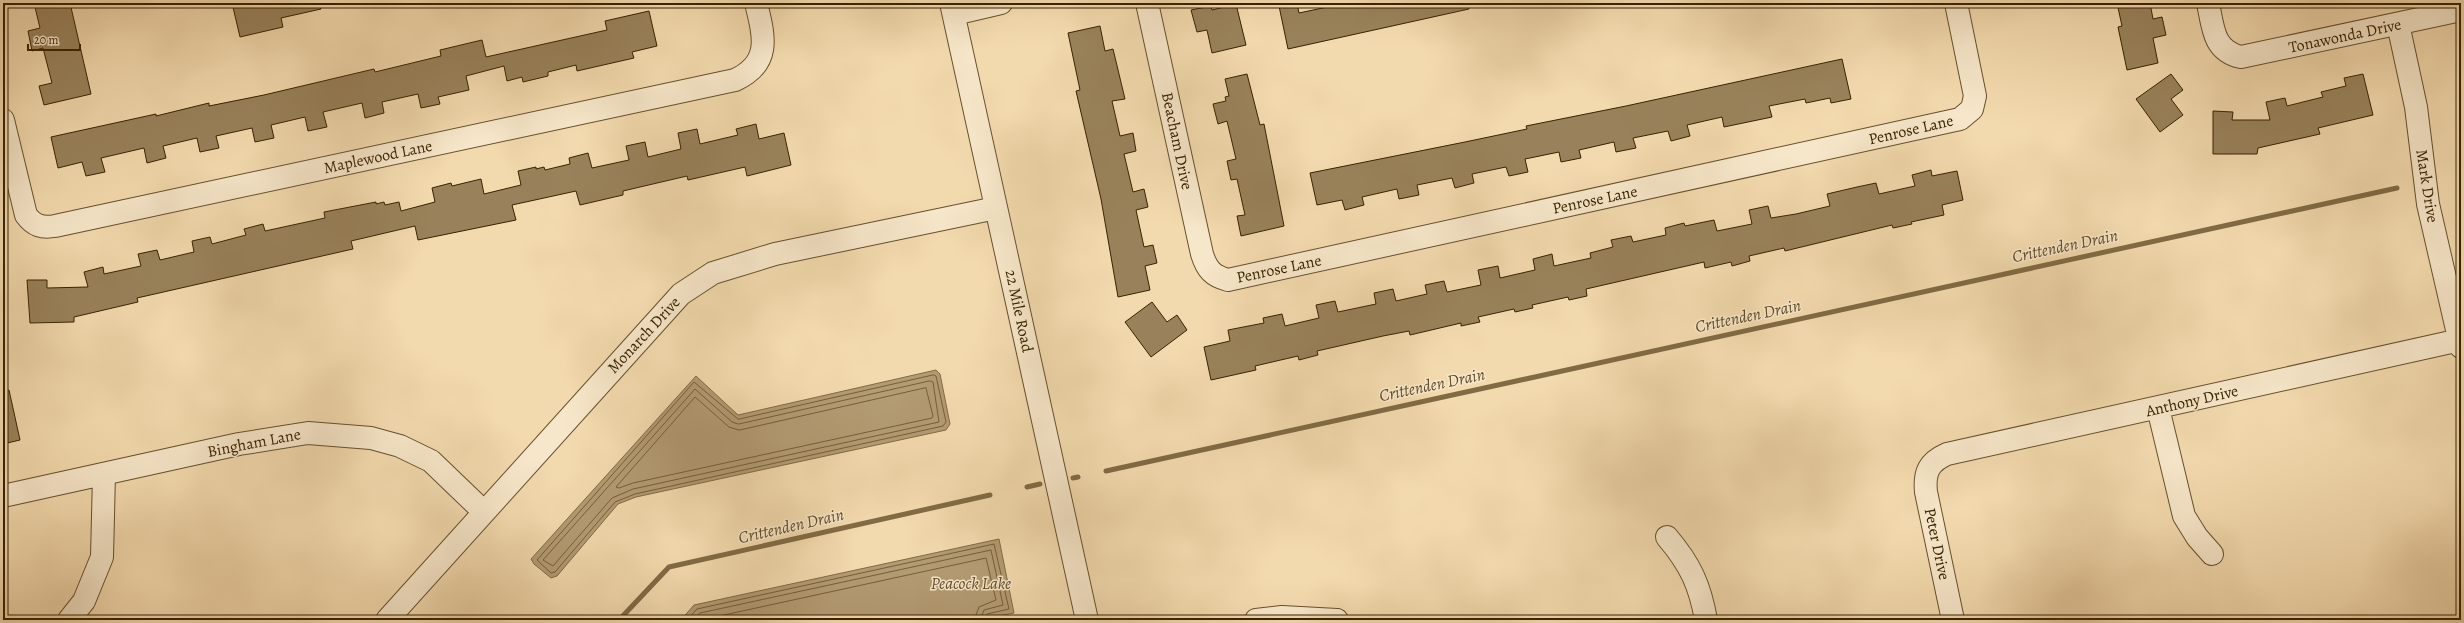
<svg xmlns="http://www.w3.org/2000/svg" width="2464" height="623" viewBox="0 0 2464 623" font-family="Alegreya,serif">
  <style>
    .water { fill: #b39b73; stroke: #816b45 }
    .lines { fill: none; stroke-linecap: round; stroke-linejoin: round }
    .shore { stroke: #755e3a; stroke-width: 1 }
    .stream { stroke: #816b45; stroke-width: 5 }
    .building { fill: #99825b; stroke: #372201 }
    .minor-casing { stroke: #66502c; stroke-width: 24 }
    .minor { stroke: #f7e7ca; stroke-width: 22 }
    .labels { text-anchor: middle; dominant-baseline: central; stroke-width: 3; stroke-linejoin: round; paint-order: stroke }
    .street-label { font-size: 16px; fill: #372201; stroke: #f7e7ca }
    .water-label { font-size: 17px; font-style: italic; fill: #624c29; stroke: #f7e7ca }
  </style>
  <rect width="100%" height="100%" fill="#f3daae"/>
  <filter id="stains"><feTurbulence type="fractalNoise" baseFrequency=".005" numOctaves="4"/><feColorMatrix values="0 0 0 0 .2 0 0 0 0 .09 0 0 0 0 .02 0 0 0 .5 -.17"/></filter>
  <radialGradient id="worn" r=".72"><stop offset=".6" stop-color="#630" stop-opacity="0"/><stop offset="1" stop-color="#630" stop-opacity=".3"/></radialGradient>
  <path class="water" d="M936 370 940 374 950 424 946 430 636 497 618 504 557 576 551 578 534 564 531 559 696 376 738 415Z
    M999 539 1014 613 980 620H681L694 605Z"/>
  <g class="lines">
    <path class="shore" d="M934 375 936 376 946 422 943 426 635 494 615 502 555 572 551 573 537 560 694 382 738 419Z
      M930 381 933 382 939 422 633 489 612 498 553 566 543 560 695 389 732 422 738 424Z
      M926 388 933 416 932 418 633 483 619 488 616 487 695 397 729 427 739 430Z
      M687 620 697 609 994 544 1009 609 987 614 985 620
      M693 620 700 613 991 550 1003 605 984 610 980 620
      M701 620 986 558 996 600 979 607 974 620"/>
    <path class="stream" d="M1106 471 2397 188
      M1073 478 1078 477
      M1027 487 1040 484
      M619 620 669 567 990 495"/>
  </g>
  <path class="building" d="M34 3H70L91 94 44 105 39 86 52 83 43 48 32 51 28 31 40 28Z
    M232 3H320L321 9 281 18 283 27 240 37Z
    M1297 3 1299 13 1332 6 1331 3H1469V9L1288 49 1279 6Z
    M2117 3H2150L2153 19 2162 17 2166 35 2153 38 2158 63 2127 70 2118 27 2122 26Z
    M1236 4 1246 45 1212 53 1207 30 1197 32 1191 10 1211 6 1212 10Z
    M649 11 657 46 632 52 634 58 577 71 576 65 548 72V76L523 82 522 77 507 81 504 66 466 76 469 90 438 97 440 104 421 108 418 94 382 102 384 113 365 118 362 103 323 112 327 127 308 131 305 117 271 125 274 138 255 142 252 128 216 136 219 148 200 152 197 138 163 146 166 158 147 163 144 148 101 158 105 172 86 176 82 162 58 168 51 137 156 114V116L209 103V106L264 95 374 69 375 72 441 56 440 50 482 40 486 57 607 30 605 21Z
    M1100 26 1105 51 1113 49 1125 99 1112 101 1120 136 1133 133 1136 151 1124 154 1133 192 1144 189 1148 207 1136 210 1144 247 1153 245 1157 263 1145 266 1150 290 1118 297 1101 199 1076 91 1080 90 1068 33Z
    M1842 59 1851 99 1831 103 1830 98 1806 103 1805 99 1769 106 1772 117 1724 127 1722 117 1687 125 1690 136 1671 141 1668 131 1633 138 1636 148 1616 152 1614 142 1579 150 1581 158 1561 162 1559 152 1525 159 1528 172 1509 176 1506 167 1472 174 1474 183 1455 188 1452 178 1417 185 1419 195 1399 199 1397 189 1362 197 1364 205 1345 210 1342 200 1317 205 1310 173 1465 142 1527 129 1526 126 1626 106Z
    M1247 74 1260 125 1264 124 1284 226 1241 236 1237 216 1245 215 1237 179 1231 180 1227 161 1236 159 1227 121 1218 124 1213 104 1226 101 1225 97 1229 96 1225 79Z
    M2171 74 2183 90 2171 99 2183 115 2160 132 2136 99Z
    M2363 74 2373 115 2318 128 2320 134 2258 148 2257 154H2213V111L2233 112 2232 120H2270L2266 102 2285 98 2287 106 2323 97 2321 92 2346 86 2344 78Z
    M756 124 759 139 784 133 791 165 747 176 745 167 688 180 687 176 623 191V195L580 205 576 191 512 205 516 220 418 240 415 226 351 241 353 249 137 298 138 302 74 317V322L30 323 27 280H47V288L88 287 84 272 103 267 104 274 141 266 138 254 157 250 160 260 194 252 192 241 210 237 212 244 246 235 244 229 263 224 265 231 325 218 324 212 376 202V204L384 202 385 205 399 202 401 211 435 202 432 188 451 183 452 186 481 179 484 194 521 185 518 171 536 167V169L544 167 545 170 570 164 569 158 588 153 592 168 629 160 626 146 645 142 648 157 681 149 678 133 697 129 700 144 738 135 736 129Z
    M1931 170 1932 176 1957 171 1963 200 1942 205 1944 215 1911 222 1912 224 1893 228 1892 225 1785 251 1784 248 1749 256 1750 261 1732 266 1731 262 1705 268 1704 262 1586 289 1587 296 1569 300 1568 297 1532 305 1533 308 1515 312 1514 309 1478 317 1480 322 1461 326V323L1410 335 1409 331 1383 336 1317 351 1318 355 1299 360 1298 356 1255 366 1256 370 1211 380 1204 347 1230 341 1228 330 1264 323 1263 318 1282 314 1285 326 1319 318 1316 305 1335 301 1338 312 1376 304 1374 293 1393 289 1396 301 1427 294 1425 285 1444 281 1447 292 1481 285 1478 270 1498 266 1500 278 1535 270 1533 259 1552 254 1554 266 1591 258 1590 253 1613 247 1611 240 1631 236 1633 242 1666 235 1665 228 1684 223 1685 226 1714 220 1717 231 1752 224 1749 210 1768 206 1771 218 1796 214 1830 206 1827 194 1857 187 1876 183 1879 194 1915 186 1912 175Z
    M1152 302 1167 322 1177 315 1187 330 1151 357 1125 322Z
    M9 390 20 440 3 444V391Z"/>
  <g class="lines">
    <defs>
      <path id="minor" d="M951 3 1087 620
        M1147 3 1202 254C1207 270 1213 276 1228 280L1960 119 1972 109 1975 96 1956 3
        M2208 3C2213 27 2213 51 2241 57L2461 10
        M954 14 1001 3
        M2398 24 2416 107 2428 204 2461 347
        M3 120 26 215C34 226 42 228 55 226L735 80C772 63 764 36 756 3
        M2158 408 2184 516 2197 537 2212 554
        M3 496 239 444 308 433 371 438 400 446 431 461 484 512
        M1667 537C1690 564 1700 585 1706 620
        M69 620 84 601 102 557 104 474
        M387 620 681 294 713 273 775 254 996 208
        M1256 620 1282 617 1337 620
        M1953 620 1926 492C1924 472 1929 462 1947 454L2460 340"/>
    </defs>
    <use href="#minor" class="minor-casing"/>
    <use href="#minor" class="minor"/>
  </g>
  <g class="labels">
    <g class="street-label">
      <text transform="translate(2345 36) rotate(-12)">Tonawonda Drive</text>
      <text transform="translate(1911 130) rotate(-13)">Penrose Lane</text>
      <text transform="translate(1177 141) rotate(78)">Beacham Drive</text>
      <text transform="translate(378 157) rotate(-12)">Maplewood Lane</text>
      <text transform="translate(2427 186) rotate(81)">Mark Drive</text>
      <text transform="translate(1595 200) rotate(-12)">Penrose Lane</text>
      <text transform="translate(1279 269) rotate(-12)">Penrose Lane</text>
      <text transform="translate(1019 311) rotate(78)">22 Mile Road</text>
      <text transform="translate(644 335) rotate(-47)">Monarch Drive</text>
      <text transform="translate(2192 401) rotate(-13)">Anthony Drive</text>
      <text transform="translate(254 443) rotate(-11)">Bingham Lane</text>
      <text transform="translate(1937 544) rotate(78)">Peter Drive</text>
    </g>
    <g class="water-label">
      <text transform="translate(2065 246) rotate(-12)">Crittenden Drain</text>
      <text transform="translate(1748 316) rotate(-12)">Crittenden Drain</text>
      <text transform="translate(1432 385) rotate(-12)">Crittenden Drain</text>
      <text transform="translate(791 526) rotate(-13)">Crittenden Drain</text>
      <text x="971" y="583">Peacock Lake</text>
    </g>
  </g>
  <rect width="2464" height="623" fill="none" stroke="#f3daae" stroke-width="16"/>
  <rect x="4" y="4" width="2456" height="615" fill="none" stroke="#372201" stroke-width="2"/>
  <rect x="8" y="8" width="2448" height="607" fill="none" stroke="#372201"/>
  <path d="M28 44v6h52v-6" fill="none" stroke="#372201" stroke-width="2"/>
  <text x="34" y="44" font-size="12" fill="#372201" stroke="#f7e7ca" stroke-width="3" paint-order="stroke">20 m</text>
  <rect width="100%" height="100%" filter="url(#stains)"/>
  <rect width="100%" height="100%" fill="url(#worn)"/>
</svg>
